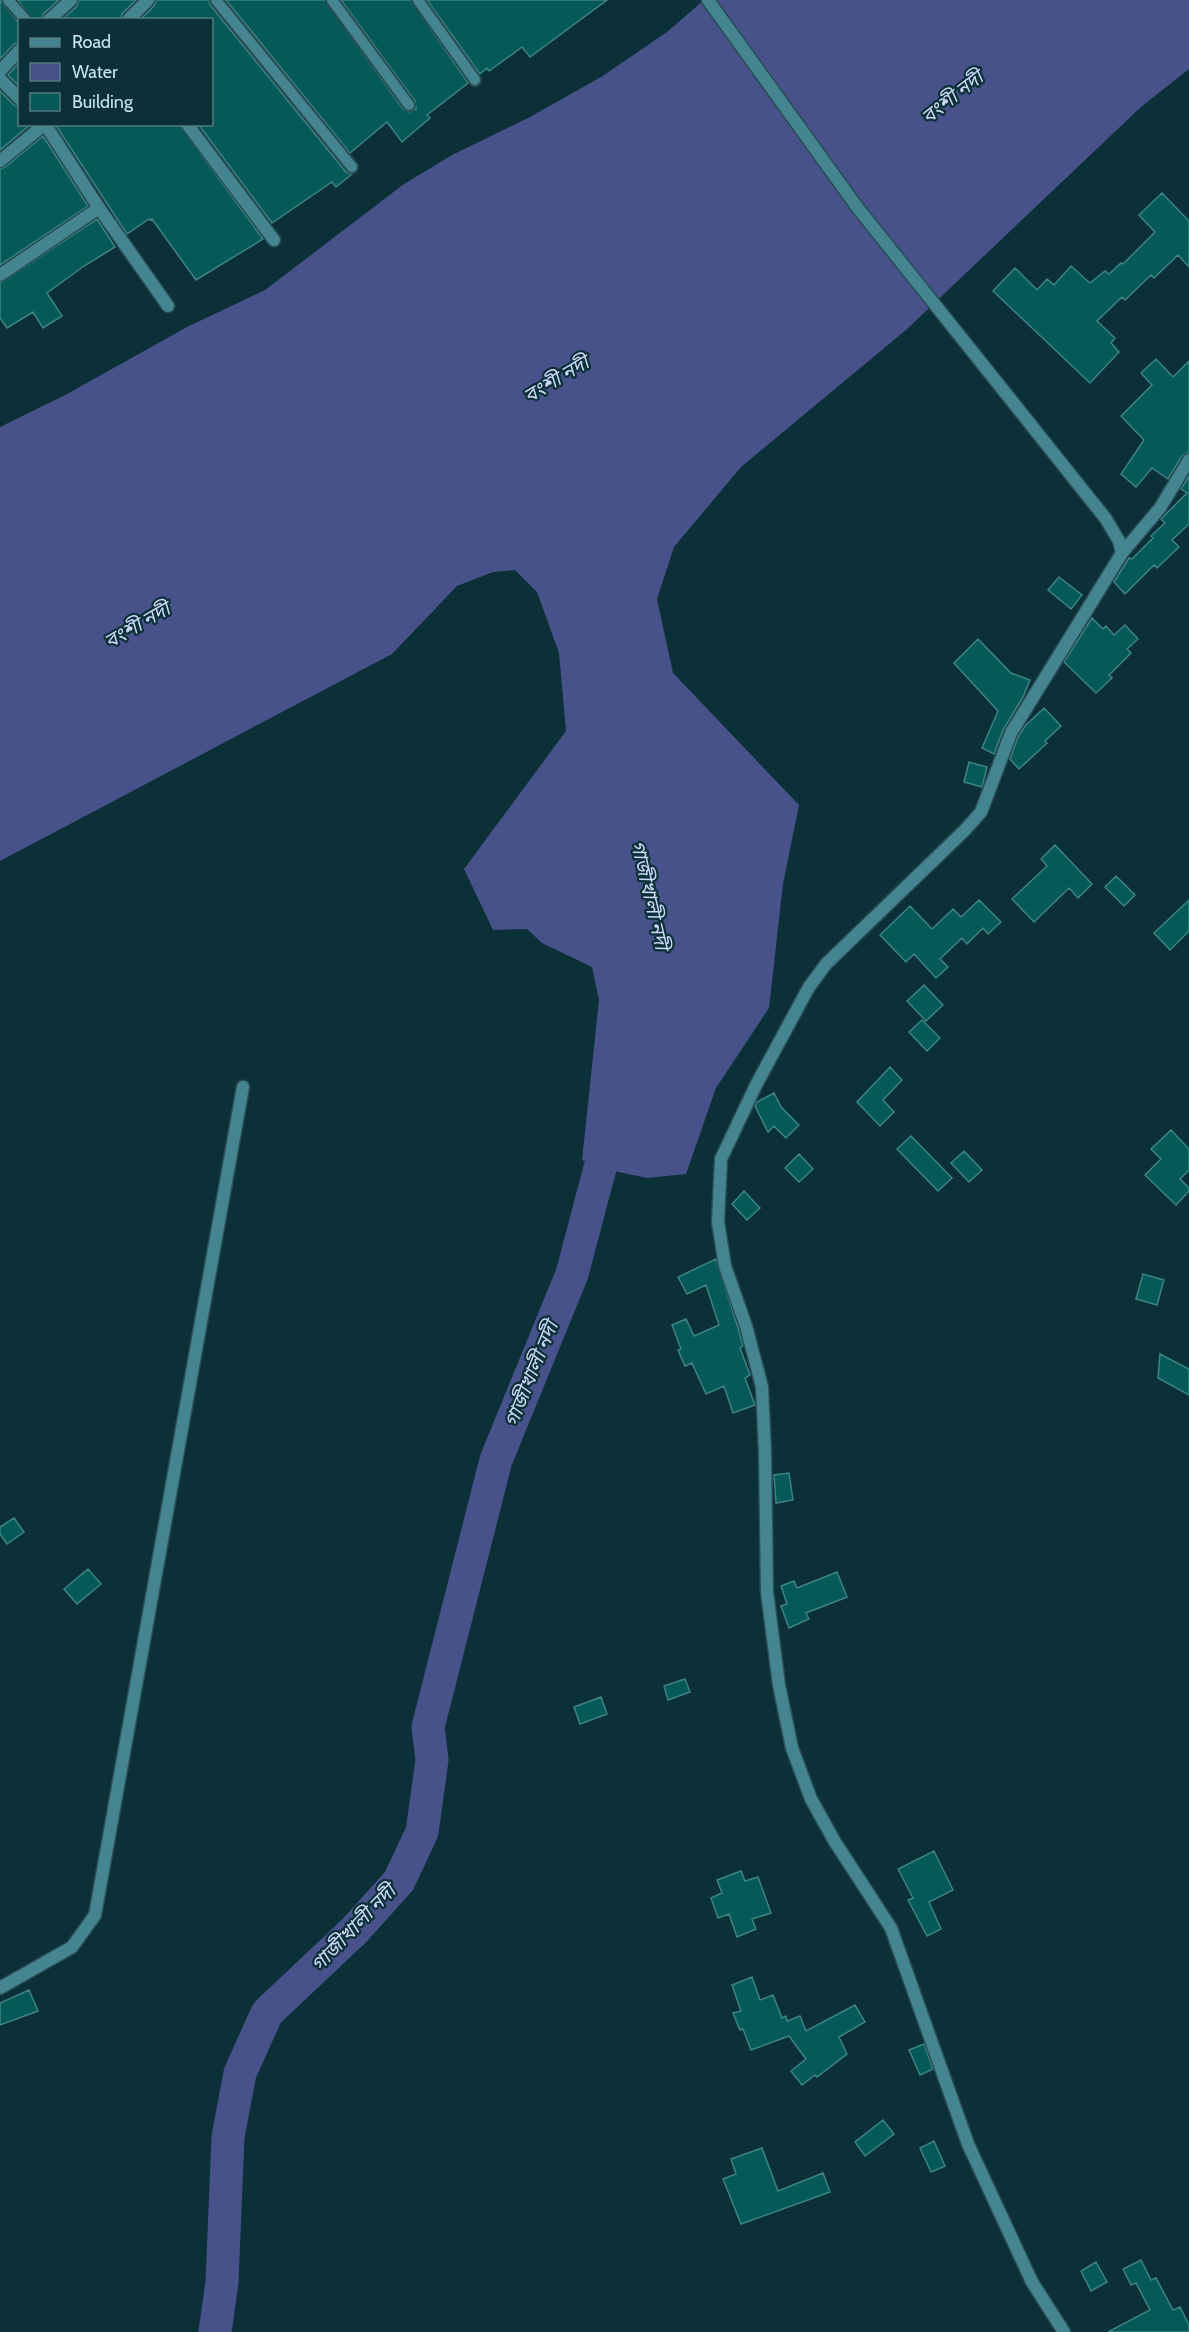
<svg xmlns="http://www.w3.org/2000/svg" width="1189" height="2332" viewBox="0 0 1189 2332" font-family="Cabin,'Noto Sans Bengali',sans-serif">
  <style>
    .water { fill: #465289 }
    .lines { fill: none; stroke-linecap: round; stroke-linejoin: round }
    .river { stroke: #465289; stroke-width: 33 }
    .building { fill: #055a59; stroke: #3d8482; stroke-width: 1.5 }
    .service-casing { stroke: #294d54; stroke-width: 14 }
    .minor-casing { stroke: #294d54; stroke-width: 15 }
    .tertiary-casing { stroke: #294d54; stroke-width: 15 }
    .service { stroke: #458591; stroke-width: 10 }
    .minor { stroke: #458591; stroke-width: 12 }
    .tertiary { stroke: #458591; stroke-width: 12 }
    .labels { text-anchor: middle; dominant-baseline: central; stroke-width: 4.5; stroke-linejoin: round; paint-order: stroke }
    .water-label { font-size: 20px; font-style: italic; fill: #ccd6f8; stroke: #0b3037 }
  </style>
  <rect width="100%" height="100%" fill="#0b3037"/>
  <path class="water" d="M704 0H1189V69L1141 107 906 330 741 467 674 547 657 599 673 673 799 805 783 884 769 1008 716 1088 686 1174 647 1178 600 1168 582 1160 599 1000 592 967 542 943 527 929 493 930 464 869 566 731 559 653 537 592 515 570 493 572 457 586 392 654 0 861V427L67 394 187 327 265 290 404 184 452 155 528 118 601 77 667 32Z"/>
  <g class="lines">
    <path class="river" d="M215 2332 222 2282 228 2137 240 2073 267 2013 355 1930 399 1881 422 1832 432 1760 428 1727 496 1460 572 1274 600 1168 617 1127"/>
  </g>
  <path class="building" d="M0 0 20 24V42L14 44 0 59Z
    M18 0H59L43 14 41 20H33Z
    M79 0H136L122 14 120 20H62L77 6Z
    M156 0H209L210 5 346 172 352 174 336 187 332 182 272 223 198 124H212V20H140L154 6Z
    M226 0H325L403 109 409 112 416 109 415 101 341 0H411L468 83 427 115 430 118 402 142 387 122 350 153Z
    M427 0H607L530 57 522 47 496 66 489 71 487 68 480 74Z
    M20 62V87L8 75Z
    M0 91 14 105 20 107V124H31L0 150Z
    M55 124H179L263 239 196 280 152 219 150 220 149 219 127 234Z
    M43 136 88 206 0 265V169L5 167Z
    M1162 193 1189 221V267L1178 255 1154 278 1151 275 1125 300 1122 297 1097 321 1115 338 1111 343 1119 352 1090 383 993 291 1015 268 1037 290 1047 279 1054 285 1071 266 1090 283 1105 271 1109 274 1121 263 1123 264 1155 232 1139 215Z
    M97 219 115 247 84 266 47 293 62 316 43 328 33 312 7 328 0 318V283Z
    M1156 359 1173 377 1189 361V452L1182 456 1168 479 1152 468 1136 487 1121 474 1144 440 1121 416 1152 385 1141 373Z
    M1189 476V524L1172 540 1179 547 1157 568 1154 565 1125 594 1114 582 1129 558 1132 559 1153 538 1151 536 1165 523 1161 519 1187 493 1181 489Z
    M1059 577 1082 595 1071 609 1048 590Z
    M1092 618 1103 629 1106 626 1114 635 1125 625 1138 639 1127 649 1131 653 1109 675 1112 678 1096 693 1064 662Z
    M978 639 1011 673 1030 680 1023 697 1003 730 994 754 982 748 998 711 954 663Z
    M1044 708 1061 726 1045 741 1047 743 1019 769 1010 759 1018 737 1026 725Z
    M969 762 987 767 982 787 964 782Z
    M1055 845 1092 884 1078 898 1069 888 1034 922 1012 899 1047 866 1041 859Z
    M1116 876 1135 895 1124 906 1105 887Z
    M979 900 1001 922 988 934 983 928 967 944 962 938 940 959 948 967 936 978 914 954 906 962 880 935 910 906 932 929 953 909 961 917Z
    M1189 900V931L1170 950 1154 933Z
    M924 985 943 1005 926 1021 907 1001Z
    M922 1020 940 1038 927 1051 909 1032Z
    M890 1067 902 1080 883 1100 894 1112 880 1126 857 1102Z
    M774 1093 781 1107 799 1125 786 1138 774 1126 768 1132 755 1106 757 1102Z
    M1171 1130 1189 1149V1170L1180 1179 1189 1188V1191L1176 1205 1145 1175 1161 1159 1151 1149Z
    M911 1136 952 1178 938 1191 897 1149Z
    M964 1151 982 1170 969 1182 951 1163Z
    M799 1154 813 1169 799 1182 785 1168Z
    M744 1191 760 1208 747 1220 732 1204Z
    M716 1259 738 1328 743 1346 740 1348 750 1375 745 1378 755 1405 733 1413 724 1386 706 1394 692 1363 685 1366 678 1350 681 1349 672 1325 686 1319 694 1336 719 1325 706 1285 687 1294 678 1277Z
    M1143 1274 1164 1280 1157 1305 1136 1299Z
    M1160 1354 1189 1369V1395L1158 1378Z
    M789 1473 793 1500 776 1503 774 1475Z
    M14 1518 24 1532 7 1544 0 1534V1527Z
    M88 1569 101 1584 77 1604 64 1589Z
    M837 1572 847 1597 806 1613 809 1619 789 1628 781 1606 787 1604 781 1586 794 1581 797 1588Z
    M685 1679 690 1692 668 1700 664 1686Z
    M601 1697 607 1714 580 1724 574 1707Z
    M934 1851 953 1890 929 1902 941 1929 927 1936 908 1900 913 1898 898 1869Z
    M741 1871 745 1881 758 1877 771 1913 752 1919 756 1929 737 1937 729 1914 718 1918 711 1898 722 1893 717 1880Z
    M752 1977 760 2000 773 1995 782 2018 786 2016 787 2021 800 2016 806 2031 855 2005 865 2022 839 2037 847 2054 817 2077 815 2075 802 2085 791 2071 806 2059 789 2036 751 2050 743 2029 740 2030 733 2013 741 2011 732 1985Z
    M29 1990 38 2011 0 2025V2003Z
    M924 2044 933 2069 920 2075 909 2050Z
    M883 2120 894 2134 865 2156 855 2142Z
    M934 2141 945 2166 931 2172 920 2148Z
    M762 2148 778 2191 823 2173 830 2192 741 2224 723 2179 736 2174 731 2159Z
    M1141 2260 1151 2280 1156 2278 1173 2310 1180 2307 1189 2325V2332H1108L1150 2310 1136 2283 1131 2285 1123 2269Z
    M1096 2262 1107 2282 1091 2291 1081 2271Z"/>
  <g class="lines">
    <defs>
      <path id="service" d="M8 0 26 20
        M216 0 352 167
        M332 0 409 105
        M418 0 475 80"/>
      <path id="minor" d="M49 20 71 0
        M128 20 148 0
        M0 71 20 50
        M0 79 20 99
        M45 124 99 208 168 306
        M187 124 274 240
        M0 161 45 124
        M0 275 99 208
        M1122 553 1160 508 1189 460
        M0 1988 72 1947 95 1915 243 1087"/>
      <path id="tertiary" d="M708 0 857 207 1106 519 1119 541 1122 553 1011 733 981 812 964 831 826 964 809 987 756 1085 721 1159 718 1222 725 1266 746 1326 762 1387 765 1452 767 1592 779 1685 792 1748 811 1799 835 1842 891 1928 968 2144 1032 2282 1064 2332"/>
    </defs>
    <use href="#service" class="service-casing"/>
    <use href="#minor" class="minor-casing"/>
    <use href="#tertiary" class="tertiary-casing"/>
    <use href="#service" class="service"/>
    <use href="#minor" class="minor"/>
    <use href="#tertiary" class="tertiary"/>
  </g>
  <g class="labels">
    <g class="water-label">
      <text transform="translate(952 97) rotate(-38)">বংশী নদী</text>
      <text transform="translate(556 379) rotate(-31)">বংশী নদী</text>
      <text transform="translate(137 625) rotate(-30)">বংশী নদী</text>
      <text transform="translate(650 895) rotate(77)">গাজীখালী নদী</text>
      <text transform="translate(531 1374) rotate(-68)">গাজীখালী নদী</text>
      <text transform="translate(353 1928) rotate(-46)">গাজীখালী নদী</text>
    </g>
  </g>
  <rect x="18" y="18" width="195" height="108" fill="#0b3037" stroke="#567980" stroke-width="1.5"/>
  <rect x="30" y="38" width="30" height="9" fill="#458591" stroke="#567980" stroke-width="1.5"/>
  <text x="72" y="48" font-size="18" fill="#c6e6ee">Road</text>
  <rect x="30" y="63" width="30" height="18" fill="#465289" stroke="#567980" stroke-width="1.5"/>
  <text x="72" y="78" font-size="18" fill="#c6e6ee">Water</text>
  <rect x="30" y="93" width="30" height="18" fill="#055a59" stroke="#567980" stroke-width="1.5"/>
  <text x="72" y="108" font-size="18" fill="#c6e6ee">Building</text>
</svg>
